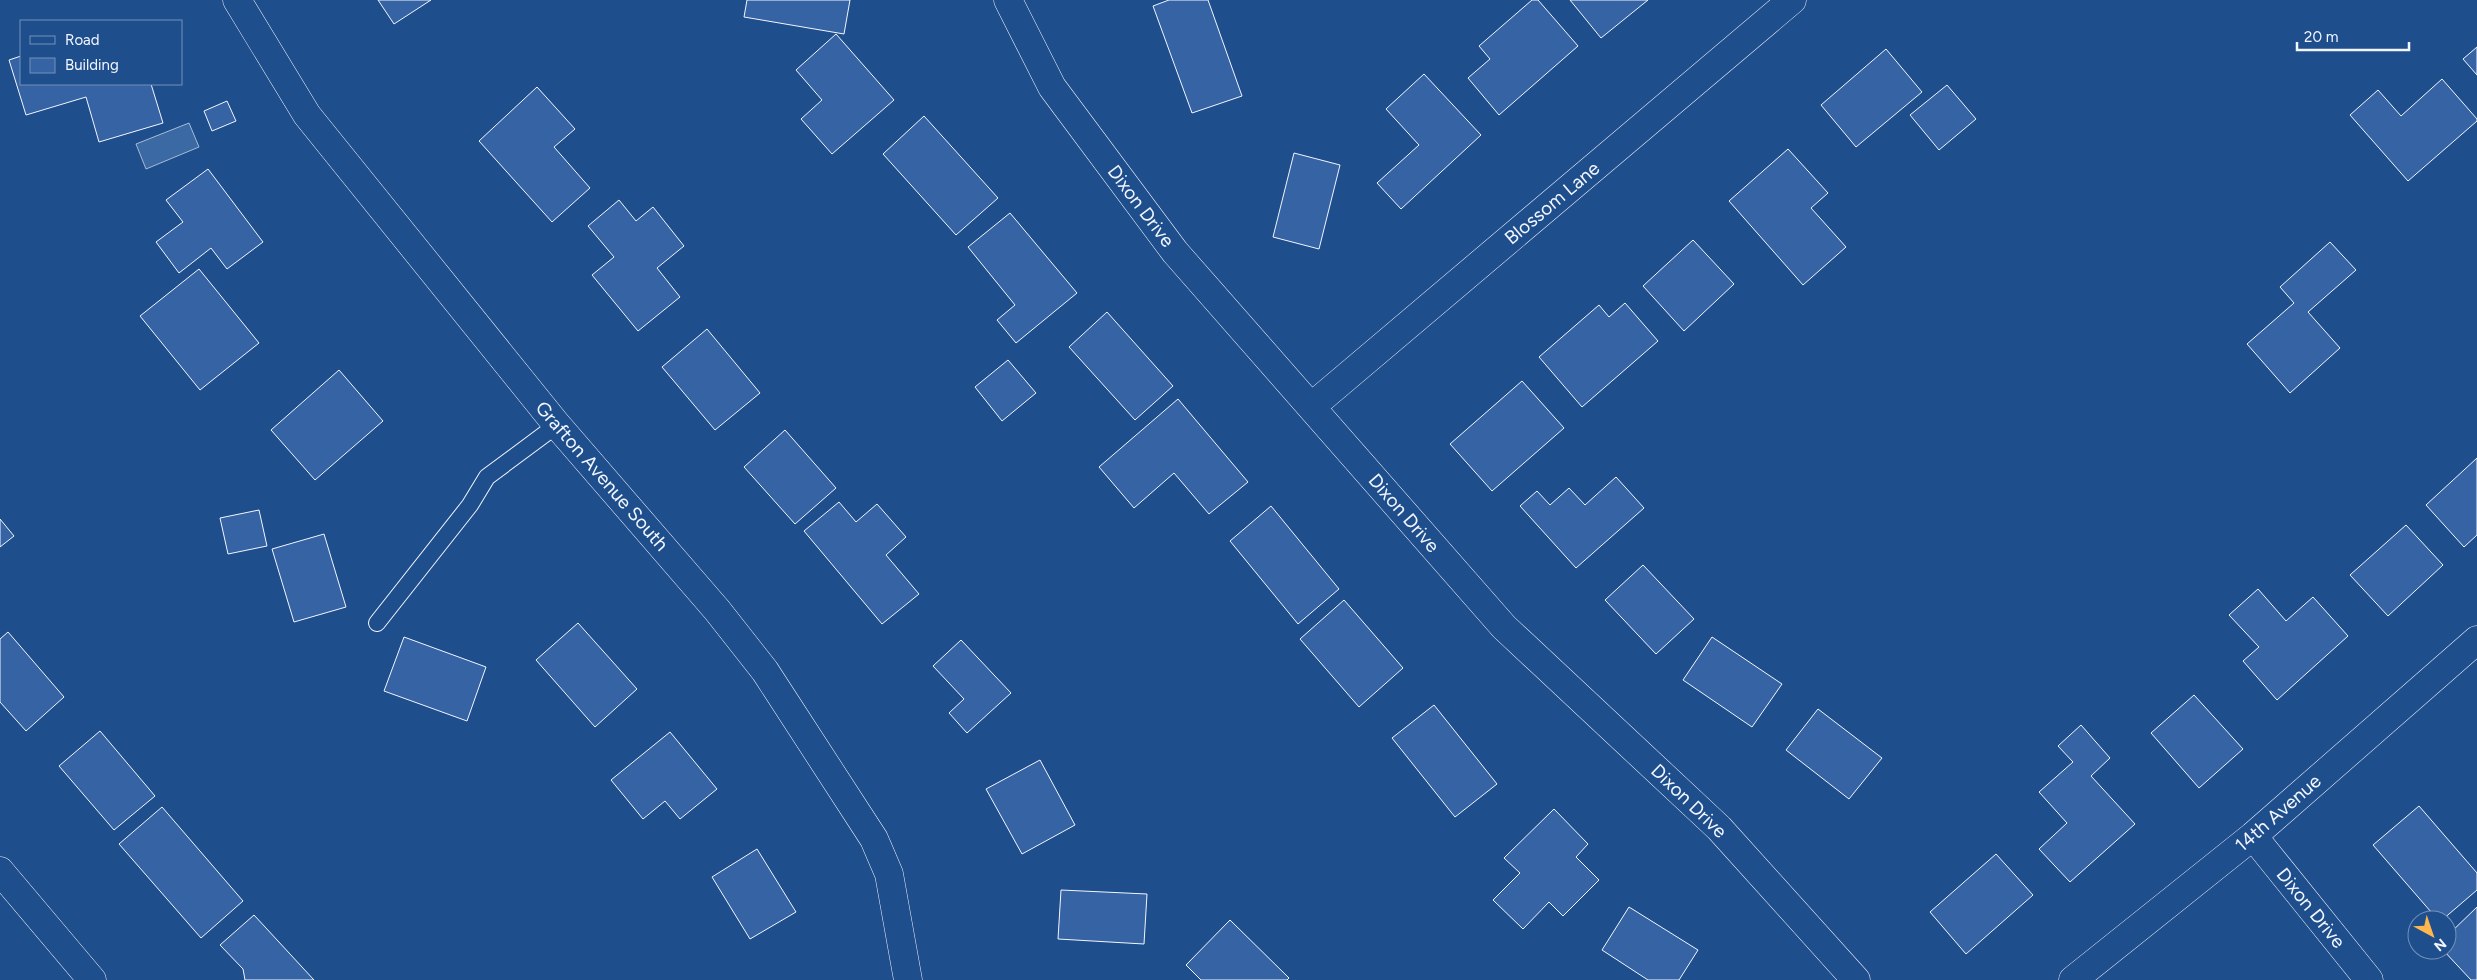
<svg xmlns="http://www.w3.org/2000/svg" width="2477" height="980" viewBox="0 0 2477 980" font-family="Figtree,sans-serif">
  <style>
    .water { fill: #3b69a3; stroke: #a8bbd7 }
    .building { fill: #3563a3; stroke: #f2f6ff }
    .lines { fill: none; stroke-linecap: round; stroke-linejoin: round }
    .lane-casing { stroke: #f2f6ff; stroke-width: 18 }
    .street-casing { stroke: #f2f6ff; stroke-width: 29 }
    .lane { stroke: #1f4e8c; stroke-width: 16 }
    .street { stroke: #1f4e8c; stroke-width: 28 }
    .labels { text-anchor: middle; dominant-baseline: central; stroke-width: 4; stroke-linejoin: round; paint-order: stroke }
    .street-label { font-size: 19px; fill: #f2f6ff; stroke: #1f4e8c }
  </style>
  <rect width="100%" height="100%" fill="#1f4e8c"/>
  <path class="water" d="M189 123 199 147 146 169 136 144Z"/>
  <path class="building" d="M378 0H431L394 24Z
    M747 0H850L844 34 744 17Z
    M1169 0H1208L1242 96 1192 113 1153 6Z
    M1532 0H1538L1578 46 1499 115 1468 78 1490 59 1479 46Z
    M1570 0H1648L1601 38Z
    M836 34 894 100 832 154 801 119 822 100 796 70Z
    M2477 47V75L2463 59Z
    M1886 49 1922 92 1856 147 1821 105Z
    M21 56V84H151L163 123 99 142 86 97 26 115 9 60Z
    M1424 74 1481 135 1401 209 1377 183 1419 145 1386 109Z
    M2442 79 2477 119V121L2408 181 2350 115 2378 90 2401 116Z
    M1947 85 1976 119 1939 150 1910 115Z
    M537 87 575 129 554 147 590 188 552 222 479 141Z
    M227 101 236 121 212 131 204 111Z
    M924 116 998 198 956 235 883 154Z
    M1788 149 1828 193 1811 208 1846 247 1803 285 1729 201Z
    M1294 153 1340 165 1319 249 1273 237Z
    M208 169 263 242 227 269 211 248 179 273 156 242 183 222 166 200Z
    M619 200 636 221 653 207 684 246 657 268 680 297 638 331 592 275 614 257 588 226Z
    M1010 213 1077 293 1016 343 997 320 1015 305 968 247Z
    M1693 240 1734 284 1684 331 1643 286Z
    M2330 242 2356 270 2308 312 2340 348 2290 393 2247 344 2294 303 2280 287Z
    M199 269 259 343 200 390 140 316Z
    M1625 303 1658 341 1582 407 1539 357 1599 305 1609 317Z
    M1107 312 1173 386 1135 420 1069 347Z
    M707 329 760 393 715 430 662 367Z
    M1008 360 1036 393 1002 421 975 387Z
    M339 370 383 421 315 480 271 430Z
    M1522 381 1564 428 1492 491 1450 444Z
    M1178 399 1248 482 1209 514 1174 473 1134 508 1099 467Z
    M785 430 836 488 795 524 744 467Z
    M2477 458V535L2464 547 2426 505Z
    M1616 477 1644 508 1576 568 1520 506 1537 491 1550 505 1569 488 1585 505Z
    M839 502 856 522 877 504 906 537 886 555 919 594 882 624 804 531Z
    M1271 506 1339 589 1298 624 1230 541Z
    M259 510 267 546 228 554 220 518Z
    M0 519 14 536 0 547Z
    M2406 525 2443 565 2388 616 2350 575Z
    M324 534 346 607 294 622 272 549Z
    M1643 565 1694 619 1656 654 1605 600Z
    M2258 589 2286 621 2313 597 2348 636 2277 700 2243 661 2259 647 2229 615Z
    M1344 600 1403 668 1359 707 1300 639Z
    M578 623 637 689 595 727 536 660Z
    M8 632 64 697 26 731 0 702V639Z
    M404 637 486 667 467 721 384 691Z
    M1712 637 1782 684 1752 727 1683 680Z
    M961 640 1011 693 967 733 949 713 964 699 933 666Z
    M2194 695 2243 749 2199 788 2151 733Z
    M1434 705 1497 784 1455 817 1392 738Z
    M1818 709 1882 758 1849 799 1786 750Z
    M2081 725 2110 758 2091 776 2135 824 2070 882 2039 849 2067 823 2039 792 2073 762 2058 746Z
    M100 731 155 796 114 830 59 766Z
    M670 732 717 789 680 819 665 801 643 819 611 780Z
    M1040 760 1075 825 1022 854 986 789Z
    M2419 806 2477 873V890L2442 920H2438L2373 845Z
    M162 807 243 901 201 938 119 844Z
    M1554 809 1588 844 1576 857 1599 880 1563 916 1549 902 1523 929 1493 900 1520 873 1504 858Z
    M757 849 796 912 750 939 712 877Z
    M1996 854 2033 895 1966 954 1930 912Z
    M1061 890 1147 894 1144 944 1058 939Z
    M1629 907 1698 950 1679 980H1648L1602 950Z
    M2477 907V980H2471L2443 950H2447V936Z
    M254 915 314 980H245L243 969 220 945Z
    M1230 920 1289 978 1287 980H1201L1186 965Z"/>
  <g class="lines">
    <defs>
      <path id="lane" d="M377 623 470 505 487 477 557 425"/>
      <path id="street" d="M237 0 307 115 557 425 717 610 765 671 874 839 889 874 908 980
        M1008 0 1052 87 1175 252 1504 627 1719 828 1856 980
        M1311 407 1792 0
        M2253 836 2369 980
        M0 871 92 980
        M2073 980 2253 836 2477 640"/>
    </defs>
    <use href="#lane" class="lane-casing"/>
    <use href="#street" class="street-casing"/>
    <use href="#lane" class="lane"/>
    <use href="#street" class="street"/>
  </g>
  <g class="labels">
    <g class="street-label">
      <text transform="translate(1552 203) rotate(-40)">Blossom Lane</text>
      <text transform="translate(1141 206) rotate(53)">Dixon Drive</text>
      <text transform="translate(602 476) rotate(49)">Grafton Avenue South</text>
      <text transform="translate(1404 513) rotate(49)">Dixon Drive</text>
      <text transform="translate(1689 801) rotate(44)">Dixon Drive</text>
      <text transform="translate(2278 813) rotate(-41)">14th Avenue</text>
      <text transform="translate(2311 908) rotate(51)">Dixon Drive</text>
    </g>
  </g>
  <rect x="20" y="20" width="162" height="65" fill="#1f4e8c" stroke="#7391ba"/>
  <rect x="30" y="36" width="25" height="8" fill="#1f4e8c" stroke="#7391ba"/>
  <text x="65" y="45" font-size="15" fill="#f2f6ff">Road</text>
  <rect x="30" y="58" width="25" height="15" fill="#3563a3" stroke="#7391ba"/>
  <text x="65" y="70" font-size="15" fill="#f2f6ff">Building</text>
  <g transform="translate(2432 935) rotate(140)"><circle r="24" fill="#1f4e8c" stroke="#7391ba"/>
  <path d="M0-4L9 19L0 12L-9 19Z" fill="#ffb74d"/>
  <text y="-8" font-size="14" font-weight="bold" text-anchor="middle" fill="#f2f6ff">N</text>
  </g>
  <path d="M2297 42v8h112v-8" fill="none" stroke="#f2f6ff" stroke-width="2.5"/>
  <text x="2304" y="42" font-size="15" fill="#f2f6ff" stroke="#1f4e8c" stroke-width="4" paint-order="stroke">20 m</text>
</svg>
